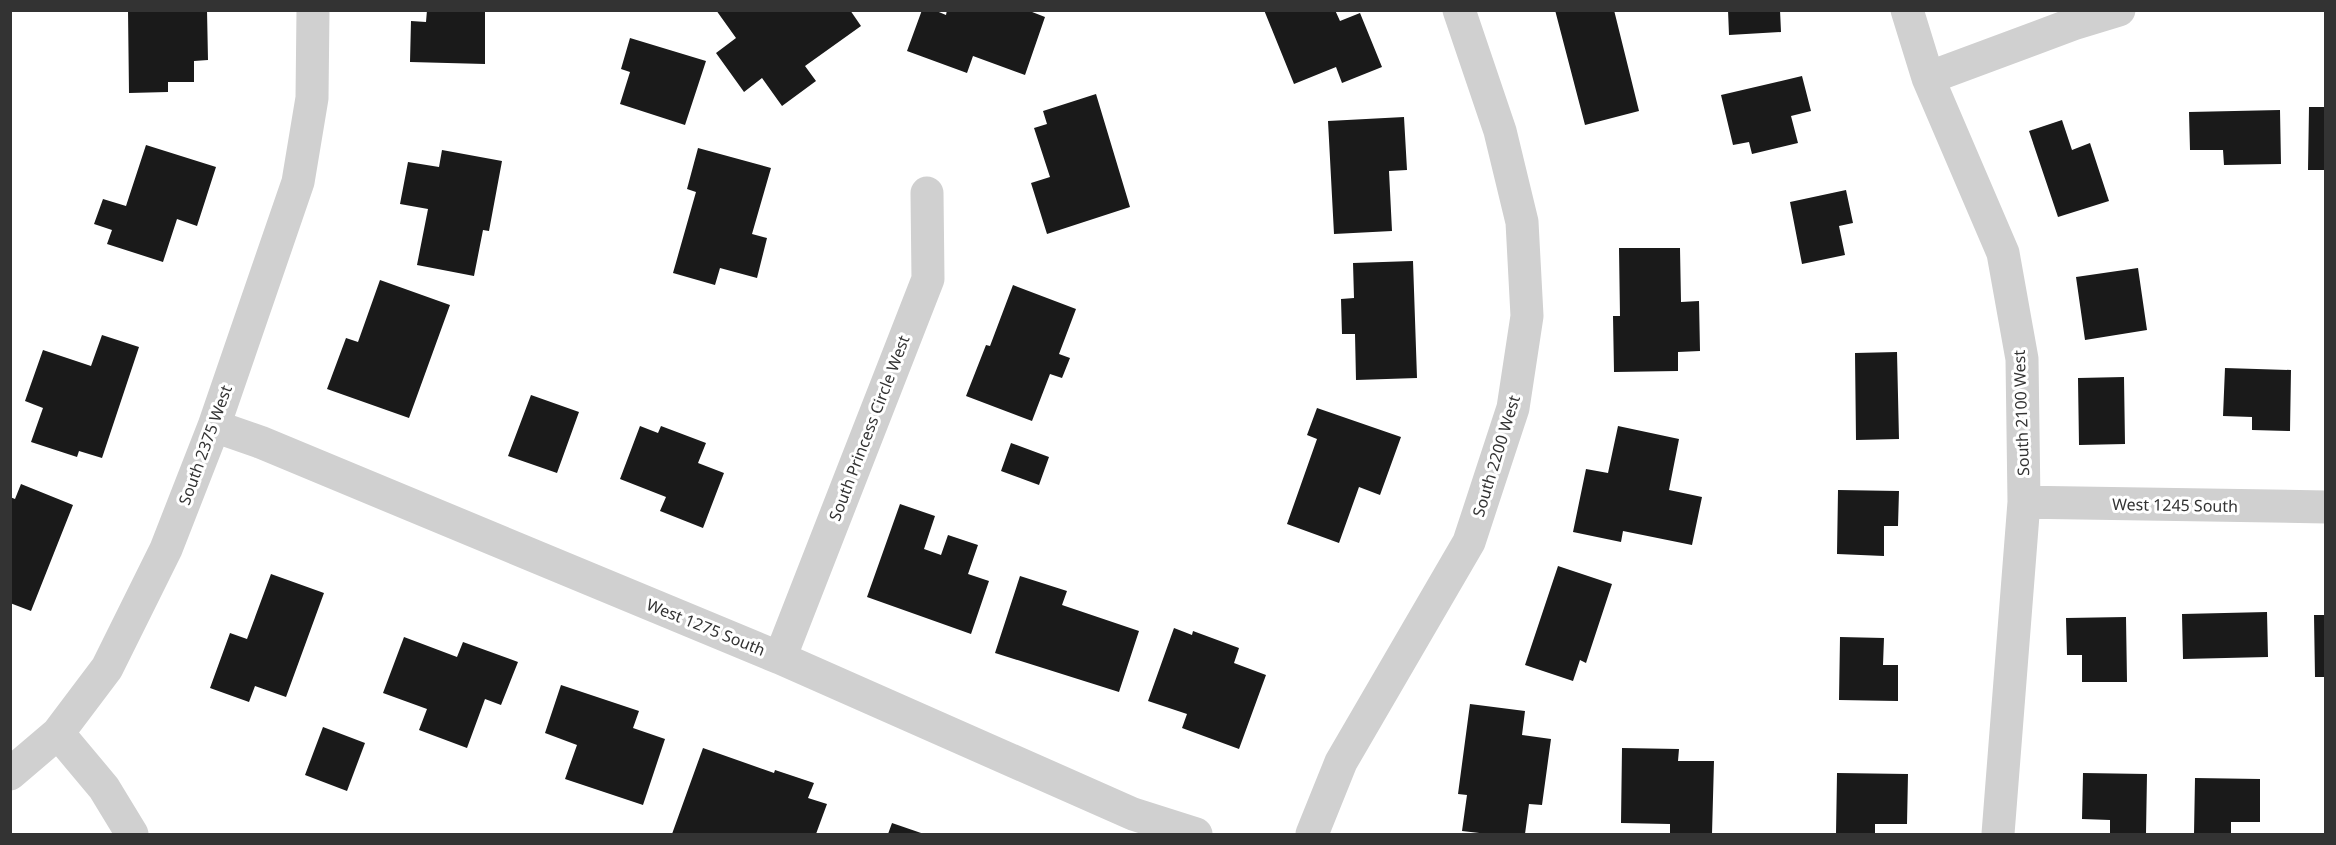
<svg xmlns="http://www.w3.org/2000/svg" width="2336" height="845" viewBox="0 0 2336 845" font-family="'Noto Sans',sans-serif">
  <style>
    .building { fill: #1a1a1a }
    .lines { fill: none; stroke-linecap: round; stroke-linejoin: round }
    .minor { stroke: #d0d0d0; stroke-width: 33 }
    .labels { text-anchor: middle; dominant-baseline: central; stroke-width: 6; stroke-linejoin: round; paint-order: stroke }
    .street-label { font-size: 16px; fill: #333; stroke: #fff }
  </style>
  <rect width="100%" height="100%" fill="#fff"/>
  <path class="building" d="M128 10H207L208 60 194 61V82H168V92L129 93Z
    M427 10H485V64L410 62 411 21 426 22Z
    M716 10H850L861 26 805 66 816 81 782 106 762 78 744 92 716 53 736 38Z
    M922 10H934L946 15 947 10H1027L1045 17 1025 75 973 56 967 73 907 51Z
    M1264 10H1335L1340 21 1360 13 1382 67 1342 83 1336 67 1294 84Z
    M1555 10H1614L1639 111 1585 125Z
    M1728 10H1780L1781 32 1729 35Z
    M630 38 706 61 685 125 620 104 630 72 621 69Z
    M1802 76 1811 111 1791 116 1798 143 1752 154 1749 142 1733 145 1721 95Z
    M1096 94 1130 207 1047 234 1031 183 1050 177 1034 128 1047 124 1043 111Z
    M2309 107H2326V170H2308Z
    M2280 110 2281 164 2224 165 2223 150H2190L2189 112Z
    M1404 117 1407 170 1389 171 1392 231 1334 234 1328 121Z
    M2062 120 2072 150 2090 143 2109 201 2058 217 2029 131Z
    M146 145 216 167 197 226 177 219 163 262 107 244 112 230 94 224 103 199 126 206Z
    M698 148 771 168 752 234 767 238 757 278 720 268 715 285 673 273 696 192 687 189Z
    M442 150 502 161 489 231 483 230 474 276 417 265 428 209 400 204 408 162 439 167Z
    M1846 190 1853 223 1839 226 1845 255 1802 264 1790 202Z
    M1619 248H1680L1681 302 1699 301 1700 351 1678 352V371L1614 372 1613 316H1620Z
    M1413 261 1417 378 1356 380 1355 334H1342L1341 299 1354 298 1353 263Z
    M2138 268 2147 330 2085 340 2076 277Z
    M380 280 450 305 409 418 327 389 346 338 358 342Z
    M1013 285 1076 309 1059 354 1070 358 1062 378 1050 374 1032 421 966 396 986 345 990 346Z
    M102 335 139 347 102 458 79 451 77 457 31 442 43 408 25 401 43 350 91 366Z
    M1897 352 1899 439 1856 440 1855 353Z
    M2225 368 2291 370 2290 431 2252 430V417L2223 416Z
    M2124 377 2125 444 2079 445 2078 378Z
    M531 395 579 412 557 473 508 456Z
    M1317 408 1401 437 1380 495 1359 487 1339 543 1287 524 1317 439 1307 435Z
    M640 426 658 433 661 426 706 443 698 463 724 473 703 528 660 511 666 497 620 479Z
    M1618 426 1679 439 1669 490 1702 497 1692 545 1623 531 1621 542 1573 532 1586 469 1608 473Z
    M1011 443 1049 457 1039 485 1001 471Z
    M21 484 73 505 31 611 10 603V497L15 499Z
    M1838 490 1899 491 1898 526H1884V556L1837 554Z
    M900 504 935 516 924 549 941 555 948 535 978 545 968 574 989 581 971 634 867 597Z
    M1558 566 1612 584 1586 663 1580 660 1573 681 1525 665Z
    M271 574 324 593 286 697 255 686 249 702 210 688 230 633 247 639Z
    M1020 576 1067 591 1062 605 1139 631 1119 692 995 653Z
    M2267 612 2268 657 2183 659 2182 614Z
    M2314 615H2326V677H2315Z
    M2126 617 2127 682H2082V655H2067L2066 618Z
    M1174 628 1192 635 1193 631 1239 648 1234 663 1266 675 1239 749 1182 728 1187 714 1148 701Z
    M404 637 457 657 463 642 518 662 501 705 485 699 467 748 419 730 427 709 383 693Z
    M1840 637 1884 638 1883 665H1898V701L1839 700Z
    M561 685 639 711 633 728 665 739 643 805 565 779 577 745 545 733Z
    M1470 704 1525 711 1522 735 1551 739 1542 805 1529 804 1525 834H1488L1462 831 1467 795 1458 794Z
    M323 727 365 743 347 791 305 775Z
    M703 748 774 773 775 770 814 783 808 798 827 804 816 834H672Z
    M1622 748 1679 749 1678 761H1714L1712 834H1670V824L1621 823Z
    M1837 773 1908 774 1907 824H1875V834H1836Z
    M2083 773 2147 774 2146 834H2110V820L2082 819Z
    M2195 778 2260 779V822H2231V834H2194Z
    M892 823 924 834H888Z"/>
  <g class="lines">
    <path class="minor" d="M1907 10 1928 78 2003 253 2022 359 2024 502 1998 834
      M1928 78 2073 24 2119 10
      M214 426 260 442 780 658 1133 814 1196 834
      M2024 502 2326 507
      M780 658 928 279 927 193
      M58 733 104 788 132 834
      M10 774 58 733 107 668 166 549 214 426 298 182 312 98 313 10
      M1312 834 1341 762 1469 542 1513 408 1527 316 1522 222 1500 131 1459 10"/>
  </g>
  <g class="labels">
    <g class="street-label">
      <text transform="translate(2021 413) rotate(-92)">South 2100 West</text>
      <text transform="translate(869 428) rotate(-69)">South Princess Circle West</text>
      <text transform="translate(205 445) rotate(-70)">South 2375 West</text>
      <text transform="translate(1496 456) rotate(-73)">South 2200 West</text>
      <text transform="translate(2175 505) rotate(1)">West 1245 South</text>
      <text transform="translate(706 627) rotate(22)">West 1275 South</text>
    </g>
  </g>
  <rect width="2336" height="845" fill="none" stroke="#333333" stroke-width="24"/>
</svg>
